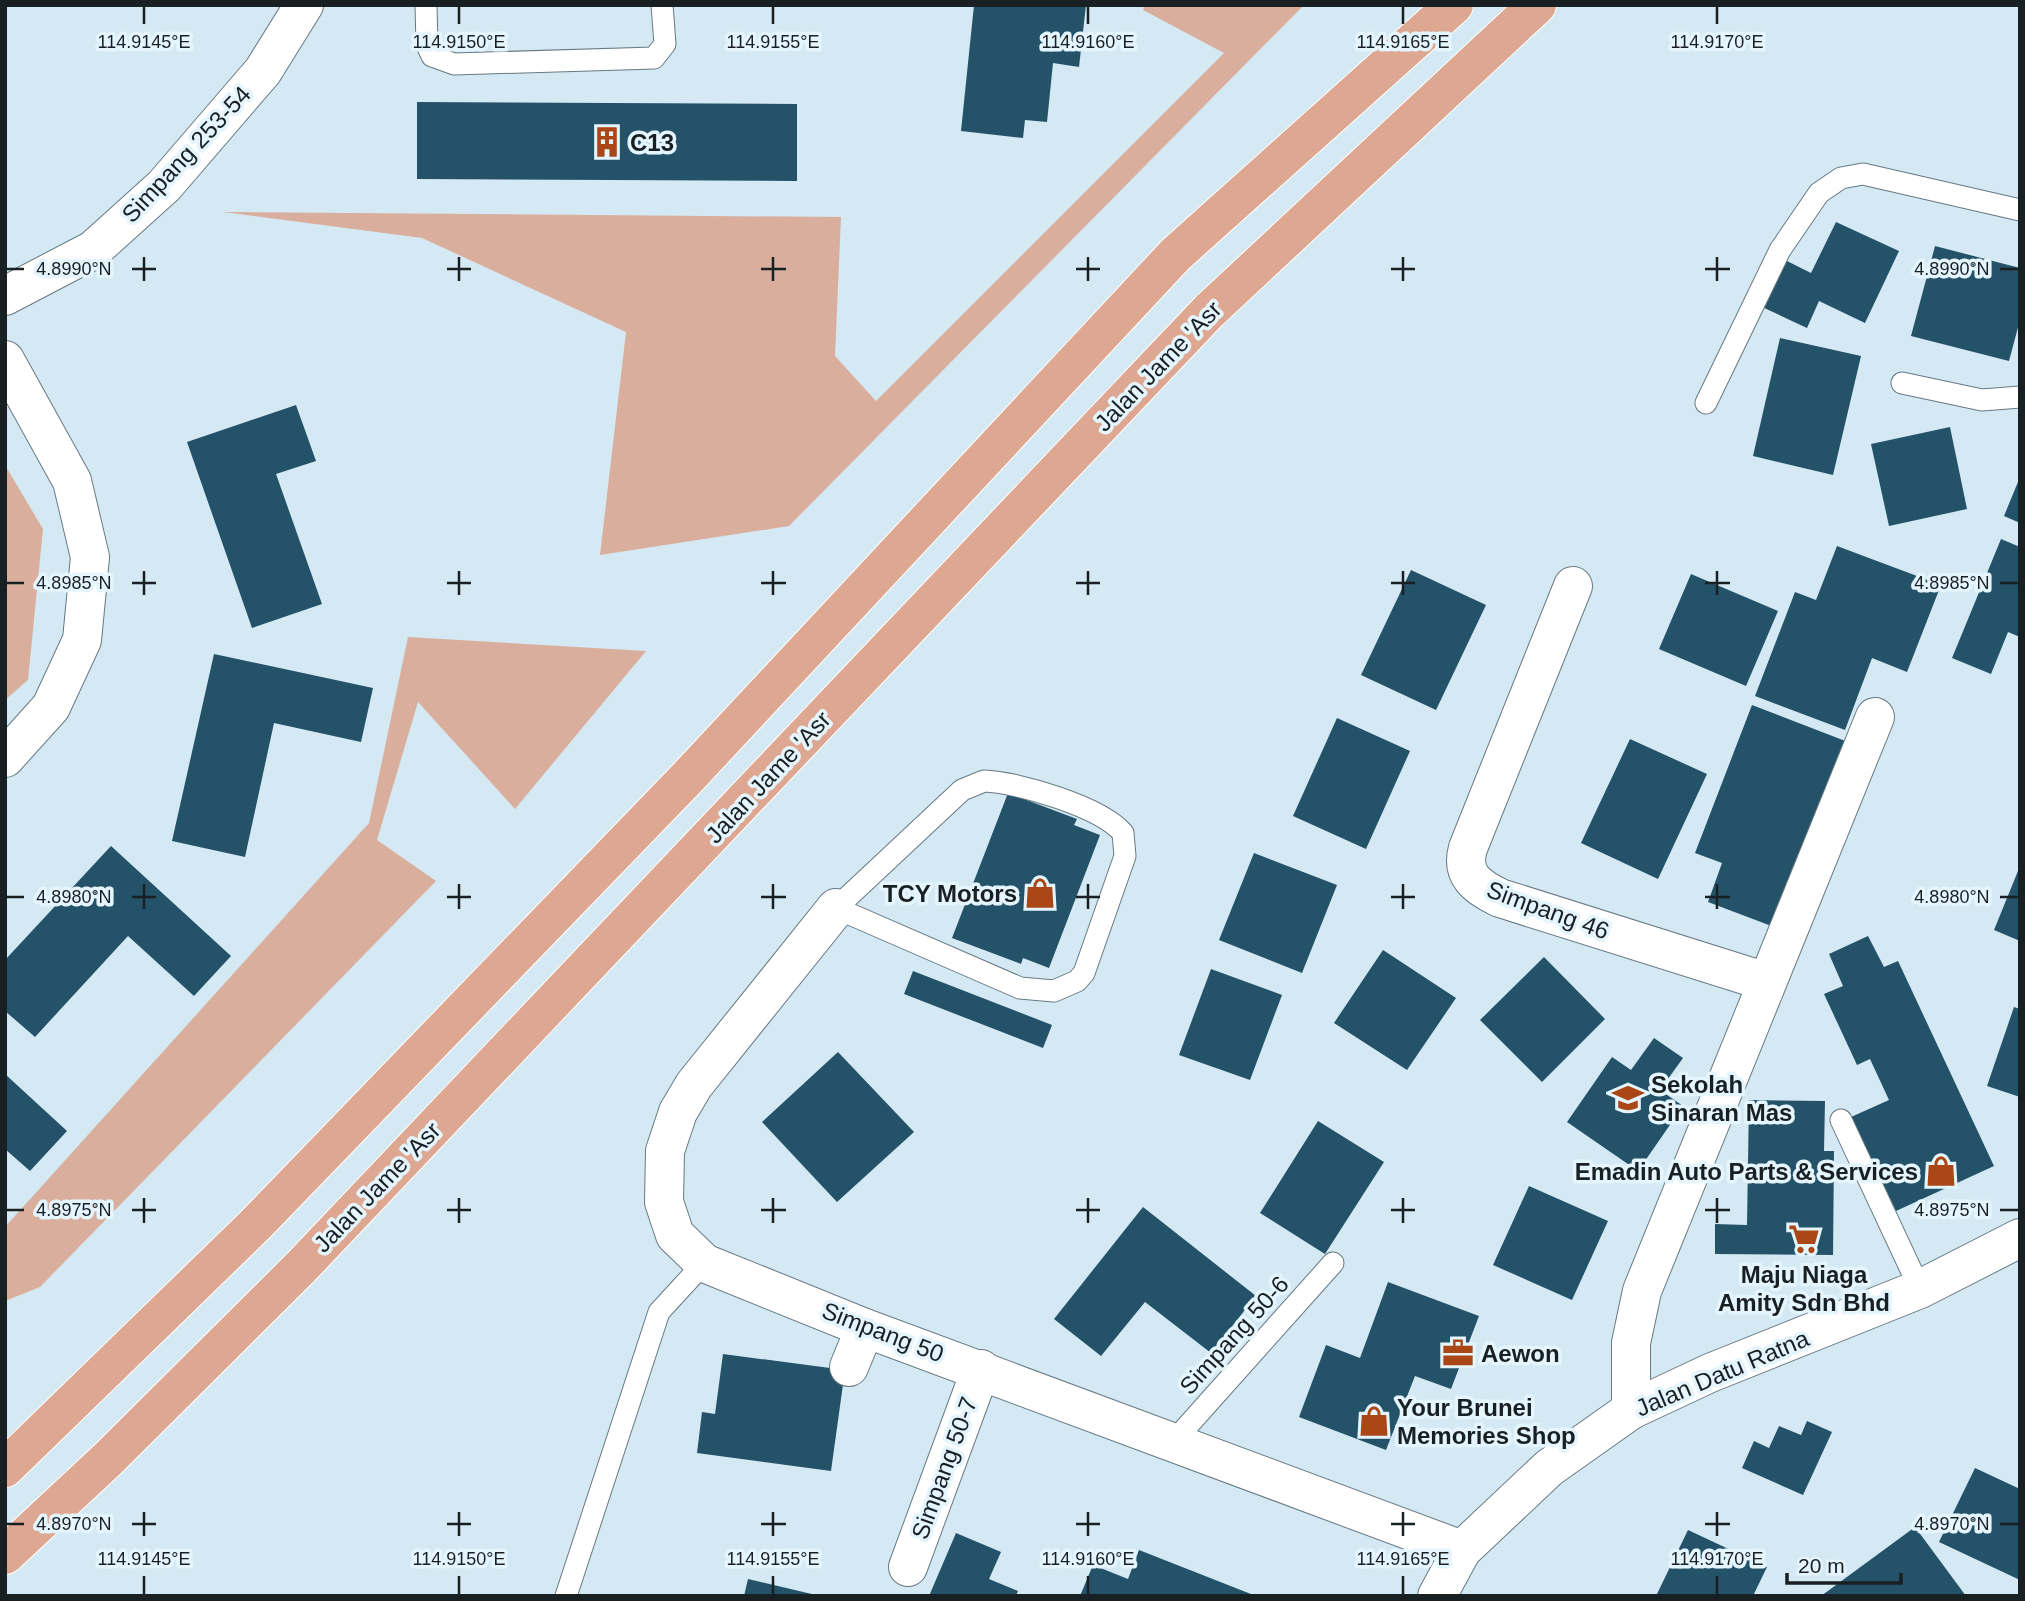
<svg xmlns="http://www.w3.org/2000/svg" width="2025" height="1601" viewBox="0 0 2025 1601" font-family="Helvetica,sans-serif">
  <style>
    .green { fill: #daae9d }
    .building { fill: #245268 }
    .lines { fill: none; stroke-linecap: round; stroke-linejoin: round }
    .service-casing { stroke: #677983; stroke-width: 23 }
    .minor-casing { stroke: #677983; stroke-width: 40 }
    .secondary-casing { stroke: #677983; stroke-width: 40 }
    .primary-casing { stroke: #fff; stroke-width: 40 }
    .service { stroke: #fff; stroke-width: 21 }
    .minor { stroke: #fff; stroke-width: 38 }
    .secondary { stroke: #fff; stroke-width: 38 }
    .primary { stroke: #dea791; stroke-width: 38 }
    .ticks { fill: none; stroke: #192024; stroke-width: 2.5 }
    .labels { text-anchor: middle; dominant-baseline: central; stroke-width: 7; stroke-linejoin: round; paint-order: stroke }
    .poi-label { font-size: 24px; font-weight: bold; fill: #192024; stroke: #e5f5fe; text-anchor: start }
    .street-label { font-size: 24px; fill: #192024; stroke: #e5f5fe }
    .ticks-label { font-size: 18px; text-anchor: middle; fill: #192024; stroke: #e5f5fe; stroke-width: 7; stroke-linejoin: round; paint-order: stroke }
  </style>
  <rect width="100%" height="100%" fill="#d4e9f3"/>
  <path class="green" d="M1145 5H1304L789 526 600 555 626 332 422 238 223 212 841 217 835 356 876 401 1224 53 1143 10Z
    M5 465 43 529 28 680 5 700Z
    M408 637 646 651 515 809 418 702 377 840 436 881 40 1287 5 1301V1227L369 823Z"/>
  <path class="building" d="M974 5H1086L1079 67 1053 63 1047 122 1025 120 1023 138 961 131Z
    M417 102 797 104V181L417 179Z
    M1836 222 1899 251 1865 323 1819 301 1807 328 1760 306 1783 259 1811 273Z
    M1935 246 2020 268V320L2009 361 1911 336Z
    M1780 338 1861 356 1833 475 1753 456Z
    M296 405 316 461 276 474 322 604 252 628 187 442Z
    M1950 427 1967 509 1889 526 1871 444Z
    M2020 477V523L2004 516Z
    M2001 539 2020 547V637L2008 632 1991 674 1952 658Z
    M1837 546 1941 585 1907 672 1872 658 1845 730 1755 696 1795 592 1816 600Z
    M1411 570 1486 605 1436 710 1361 675Z
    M1691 574 1778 611 1746 686 1659 649Z
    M214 654 373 688 361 742 274 723 245 857 172 841Z
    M1752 705 1853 744 1782 930 1708 902 1722 863 1695 853Z
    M1337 718 1410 751 1366 849 1293 816Z
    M1630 739 1707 774 1658 879 1581 843Z
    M1008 793 1077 819 1074 825 1100 835 1049 968 1023 958 1021 964 952 938Z
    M111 846 231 956 194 996 128 936 35 1037 5 1011V960Z
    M1254 853 1337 885 1302 973 1219 940Z
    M2020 866V941L1994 930Z
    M1868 936 1884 967 1898 961 1994 1166 1896 1211 1851 1117 1889 1100 1870 1059 1857 1065 1824 994 1843 986 1829 954Z
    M1383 950 1456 998 1407 1070 1334 1023Z
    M1544 957 1605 1019 1542 1082 1480 1020Z
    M1211 969 1282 995 1250 1080 1179 1055Z
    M913 971 1052 1025 1043 1048 904 994Z
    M2014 1007 2020 1009V1097L1987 1086Z
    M1654 1038 1683 1058 1660 1090 1683 1106 1638 1171 1567 1122 1612 1057 1631 1070Z
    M838 1052 914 1132 837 1202 762 1122Z
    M5 1074 67 1131 30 1171 5 1149Z
    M1749 1100 1825 1101 1824 1151H1834L1833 1255 1715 1254V1224L1747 1225Z
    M1318 1121 1384 1162 1325 1254 1260 1213Z
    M1529 1186 1608 1221 1572 1300 1493 1265Z
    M1143 1207 1256 1296 1211 1353 1145 1302 1101 1356 1054 1319Z
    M1388 1282 1479 1316 1451 1389 1415 1376 1386 1450 1299 1417 1326 1345 1360 1358Z
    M723 1354 845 1370 831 1471 697 1453 702 1412 715 1414Z
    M1807 1421 1832 1432 1803 1495 1742 1468 1754 1441 1769 1448 1779 1426 1801 1435Z
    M1975 1468 2020 1489V1580L1939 1542Z
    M1915 1527 1966 1596H1821Z
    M1688 1530 1767 1567 1753 1596H1656Z
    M956 1533 1001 1552 989 1579 1018 1591 1016 1596H929Z
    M1139 1550 1256 1596H1080L1093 1565 1128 1579Z
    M748 1579 816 1595 815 1596H744Z"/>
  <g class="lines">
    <defs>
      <path id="service" d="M426 5 427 45 432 56 454 64 654 58 665 44 662 5
        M1902 383 1982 400 2020 397
        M1706 403 1780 250 1819 193 1841 178 1863 174 2020 210
        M984 781C1018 782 1101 807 1123 833L1125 856 1084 973 1077 981 1054 991 1020 988 836 908 962 790Z
        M1841 1120 1920 1289
        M1174 1441 1333 1263
        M566 1596 659 1312 704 1263"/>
      <path id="minor" d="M5 296 93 250 164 186 263 71 304 5
        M5 360 72 481 90 557 82 640 51 707 5 758
        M1573 586 1468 848C1460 875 1477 887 1500 898L1767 982
        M836 908 694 1085 678 1112 665 1151 664 1202 675 1235 704 1263 865 1328 1462 1550
        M849 1367 865 1328
        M1631 1410V1343L1642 1291 1875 717
        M908 1567 981 1369"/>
      <path id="secondary" d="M1437 1596 1462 1550 1549 1468 1631 1410 1710 1373 1920 1289 2020 1238"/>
      <path id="primary" d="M5 1468 255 1225 689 776 1175 255 1454 5
        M5 1555 108 1459 301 1267 1209 311 1537 5"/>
    </defs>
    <use href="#service" class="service-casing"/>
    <use href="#minor" class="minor-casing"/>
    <use href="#secondary" class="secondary-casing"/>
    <use href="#primary" class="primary-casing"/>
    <use href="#service" class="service"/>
    <use href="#minor" class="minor"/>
    <use href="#secondary" class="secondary"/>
    <use href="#primary" class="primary"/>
  </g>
  <path class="ticks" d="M144 7V24M459 7V24M773 7V24M1088 7V24M1403 7V24M1717 7V24M144 257V281M459 257V281M773 257V281M1088 257V281M1403 257V281M1717 257V281M7 269H24M132 269H156M447 269H471M761 269H786M1076 269H1100M1391 269H1415M1705 269H1730M2000 269H2018M144 571V595M459 571V595M773 571V595M1088 571V595M1403 571V595M1717 571V595M7 583H24M132 583H156M447 583H471M761 583H786M1076 583H1100M1391 583H1415M1705 583H1730M2000 583H2018M144 884V909M459 884V909M773 884V909M1088 884V909M1403 884V909M1717 884V909M7 897H24M132 897H156M447 897H471M761 897H786M1076 897H1100M1391 897H1415M1705 897H1730M2000 897H2018M144 1198V1223M459 1198V1223M773 1198V1223M1088 1198V1223M1403 1198V1223M1717 1198V1223M7 1210H24M132 1210H156M447 1210H471M761 1210H786M1076 1210H1100M1391 1210H1415M1705 1210H1730M2000 1210H2018M144 1512V1536M459 1512V1536M773 1512V1536M1088 1512V1536M1403 1512V1536M1717 1512V1536M7 1524H24M132 1524H156M447 1524H471M761 1524H786M1076 1524H1100M1391 1524H1415M1705 1524H1730M2000 1524H2018M144 1576V1594M459 1576V1594M773 1576V1594M1088 1576V1594M1403 1576V1594M1717 1576V1594"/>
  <defs>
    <symbol id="building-bare" viewBox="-9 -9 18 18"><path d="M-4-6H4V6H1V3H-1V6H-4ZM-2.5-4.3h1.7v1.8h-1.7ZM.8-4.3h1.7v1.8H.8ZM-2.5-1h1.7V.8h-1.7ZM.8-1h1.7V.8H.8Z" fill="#ab4717" stroke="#e5f5fe" stroke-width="2.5" paint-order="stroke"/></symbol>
    <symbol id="shop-bare" viewBox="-9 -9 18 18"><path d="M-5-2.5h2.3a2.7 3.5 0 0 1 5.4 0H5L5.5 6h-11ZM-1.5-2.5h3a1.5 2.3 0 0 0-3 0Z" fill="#ab4717" stroke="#e5f5fe" stroke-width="2.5" paint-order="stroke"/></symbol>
    <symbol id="school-bare" viewBox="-9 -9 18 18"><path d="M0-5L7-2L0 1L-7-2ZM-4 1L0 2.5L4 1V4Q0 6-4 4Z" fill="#ab4717" stroke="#e5f5fe" stroke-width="2.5" paint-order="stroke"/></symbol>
    <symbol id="supermarket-bare" viewBox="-9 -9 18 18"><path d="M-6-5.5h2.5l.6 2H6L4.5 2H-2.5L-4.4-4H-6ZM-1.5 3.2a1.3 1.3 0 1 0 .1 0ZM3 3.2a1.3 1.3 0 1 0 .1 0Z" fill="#ab4717" stroke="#e5f5fe" stroke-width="2.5" paint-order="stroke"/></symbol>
    <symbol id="office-bare" viewBox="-9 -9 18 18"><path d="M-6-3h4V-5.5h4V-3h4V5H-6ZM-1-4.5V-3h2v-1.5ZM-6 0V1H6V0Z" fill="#ab4717" stroke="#e5f5fe" stroke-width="2.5" paint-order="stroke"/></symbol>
  </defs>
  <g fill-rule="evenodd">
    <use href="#building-bare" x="585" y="120" width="44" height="44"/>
    <use href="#shop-bare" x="1018" y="871" width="44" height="44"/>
    <use href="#school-bare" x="1606" y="1076" width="44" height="44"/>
    <use href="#shop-bare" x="1919" y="1149" width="44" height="44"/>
    <use href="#supermarket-bare" x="1782" y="1217" width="44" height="44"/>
    <use href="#office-bare" x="1436" y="1331" width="44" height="44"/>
    <use href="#shop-bare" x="1352" y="1399" width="44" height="44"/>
  </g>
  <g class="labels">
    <g class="poi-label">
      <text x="630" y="142">C13</text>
      <text x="1017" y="893" text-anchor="end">TCY Motors</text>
      <text x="1651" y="1084">Sekolah<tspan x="1651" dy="28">Sinaran Mas</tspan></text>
      <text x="1918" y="1171" text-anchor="end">Emadin Auto Parts &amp; Services</text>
      <text x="1804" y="1274" text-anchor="middle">Maju Niaga<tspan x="1804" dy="28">Amity Sdn Bhd</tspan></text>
      <text x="1481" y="1353">Aewon</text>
      <text x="1397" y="1407">Your Brunei<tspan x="1397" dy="28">Memories Shop</tspan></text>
    </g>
    <g class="street-label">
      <text transform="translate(186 154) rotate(-47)">Simpang 253-54</text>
      <text transform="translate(1158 366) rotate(-46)">Jalan Jame 'Asr</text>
      <text transform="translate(768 777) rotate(-47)">Jalan Jame 'Asr</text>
      <text transform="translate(1548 910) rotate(20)">Simpang 46</text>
      <text transform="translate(377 1187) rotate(-46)">Jalan Jame 'Asr</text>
      <text transform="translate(883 1332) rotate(21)">Simpang 50</text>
      <text transform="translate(1234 1335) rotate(-48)">Simpang 50-6</text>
      <text transform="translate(1722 1373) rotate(-23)">Jalan Datu Ratna</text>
      <text transform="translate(944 1468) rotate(-70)">Simpang 50-7</text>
    </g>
  </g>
  <g class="ticks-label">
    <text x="144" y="48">114.9145°E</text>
    <text x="459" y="48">114.9150°E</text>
    <text x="773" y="48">114.9155°E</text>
    <text x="1088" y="48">114.9160°E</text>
    <text x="1403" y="48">114.9165°E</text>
    <text x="1717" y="48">114.9170°E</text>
    <text x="74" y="275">4.8990°N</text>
    <text x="1952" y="275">4.8990°N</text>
    <text x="74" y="589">4.8985°N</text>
    <text x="1952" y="589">4.8985°N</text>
    <text x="74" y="903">4.8980°N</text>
    <text x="1952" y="903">4.8980°N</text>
    <text x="74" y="1216">4.8975°N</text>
    <text x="1952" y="1216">4.8975°N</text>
    <text x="74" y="1530">4.8970°N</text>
    <text x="1952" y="1530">4.8970°N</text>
    <text x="144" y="1565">114.9145°E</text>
    <text x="459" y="1565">114.9150°E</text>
    <text x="773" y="1565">114.9155°E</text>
    <text x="1088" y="1565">114.9160°E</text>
    <text x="1403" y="1565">114.9165°E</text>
    <text x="1717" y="1565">114.9170°E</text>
  </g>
  <rect width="2025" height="1601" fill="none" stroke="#192024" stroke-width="14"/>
  <path d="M1787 1573v10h114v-10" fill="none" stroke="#192024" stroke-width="3.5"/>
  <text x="1798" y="1573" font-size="21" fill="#192024" stroke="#e5f5fe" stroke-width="5" paint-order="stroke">20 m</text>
</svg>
